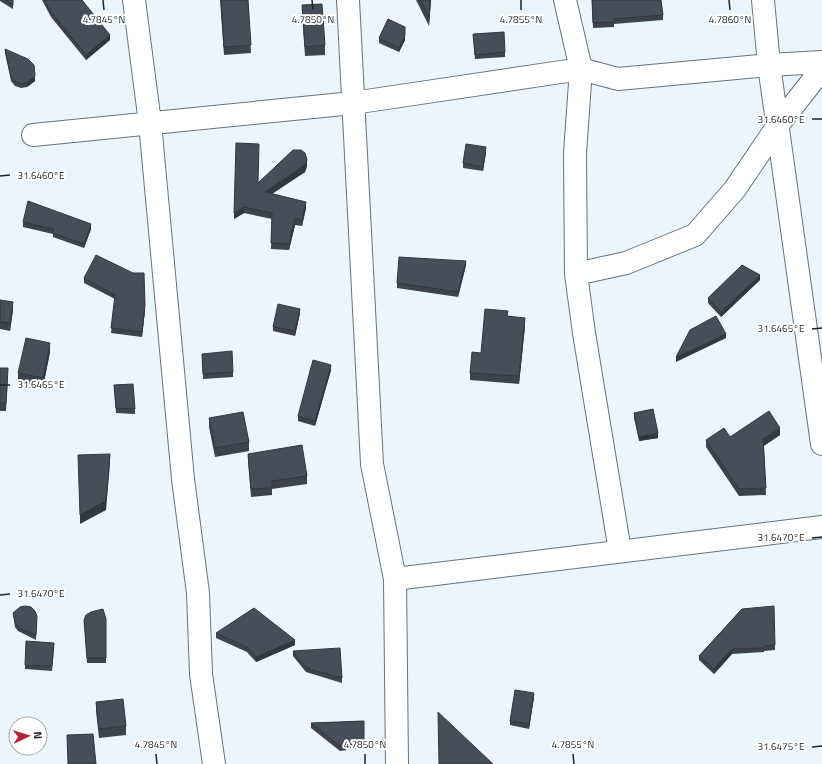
<svg xmlns="http://www.w3.org/2000/svg" width="822" height="764" viewBox="0 0 822 764" font-family="'Titillium Web',sans-serif">
  <style>
    .lines { fill: none; stroke-linecap: round; stroke-linejoin: round }
    .minor-casing { stroke: #65737f; stroke-width: 24 }
    .minor { stroke: #fff; stroke-width: 22 }
    .wall { fill: #3e424f }
    .shaded-wall { fill: #323640 }
    .building { fill: #484d5c; stroke: #323640 }
    .ticks { fill: none; stroke: #1e2429; stroke-width: 1.5 }
    .ticks-label { font-size: 10px; text-anchor: middle; fill: #1e2429; stroke: #fff; stroke-width: 4; stroke-linejoin: round; paint-order: stroke }
  </style>
  <rect width="100%" height="100%" fill="#ebf5fd"/>
  <g class="lines">
    <defs>
      <path id="minor" d="M134 0 150 123 183 479 198 593 201 674 214 764
        M348 0 372 464 395 579 397 764
        M565 0 581 69 575 153 576 274
        M763 0 769 65 822 444
        M33 135 353 103 581 69 618 79 769 65 822 62
        M620 551 584 333 576 274 626 263 695 235 735 189 781 121 822 69
        M395 579 822 527"/>
    </defs>
    <use href="#minor" class="minor-casing"/>
    <use href="#minor" class="minor"/>
  </g>
  <path class="wall" d="M0 0H13V9L0 1Z
    M42 0H82L110 40 86 60 51 17Z
    M220 0H248L251 53 224 55Z
    M416 0H431L429 26Z
    M592 0 663 15V20L614 24V27L593 28Z
    M302 5 325 45V55L305 56 302 14Z
    M473 34 505 52V57L475 59Z
    M379 38 405 40 399 52 379 43Z
    M5 49 35 81 27 87 21 88 15 86 11 81 5 53Z
    M486 152 483 171 463 168V163Z
    M307 166 305 172 272 194 306 208 302 226 295 225 289 250 271 249 272 219 244 213 234 219 258 183Z
    M23 222 91 229 84 248 53 237V234L23 227Z
    M466 265 458 297 397 288V283Z
    M84 278 145 310 142 337 111 333 115 299 84 283Z
    M760 280 721 317 708 303V298Z
    M0 300 13 310 10 331 0 329Z
    M300 313 295 336 273 331V327Z
    M508 316 525 326 519 384 470 380V373L481 353Z
    M50 352 43 387 18 382V373Z
    M202 354 233 372V377L203 379Z
    M0 368 8 376 6 411H0Z
    M331 370 315 426 298 421V416Z
    M114 385 135 409V414L116 413Z
    M634 413 658 438 639 441 634 418Z
    M209 418 249 442V451L215 457 209 427Z
    M780 435 764 446 766 495 739 496 706 447V440L730 437Z
    M248 454 307 476V484L272 489V495L251 497 248 461Z
    M742 609 775 645V650L764 651V652L732 654 714 674 699 660V656Z
    M13 613 37 621 36 640 18 631 15 627Z
    M106 619V663H87L84 620Z
    M216 633 295 645 256 662 247 652 216 638Z
    M54 647 52 671 25 669V665Z
    M293 651 342 678V683L306 672 293 656Z
    M534 697 529 729 510 725V721Z
    M96 702 126 726V735L99 738 96 711Z
    M364 721V748L340 751 311 728V723Z"/>
  <path class="shaded-wall" d="M430 0H431L429 26V17Z
    M110 35V40L86 60V55Z
    M405 35V40L399 52V48Z
    M35 76V81L27 87V82Z
    M486 147V152L483 171V167Z
    M307 160V166L305 172 265 198V192Z
    M306 202V208L302 226V220Z
    M244 207V213L234 219V213Z
    M295 218V225L289 250V244Z
    M91 224V229L84 248V244Z
    M466 261V265L458 297V292Z
    M760 275V280L721 317V312Z
    M13 302V310L10 331V323Z
    M145 305V310L142 337V332Z
    M300 309V313L295 336V331Z
    M525 318V326L519 384V376Z
    M726 334V338L676 362V357Z
    M50 343V352L43 387V378Z
    M331 365V370L315 426V421Z
    M780 428V435L763 446V439Z
    M658 433V438L639 441V437Z
    M110 454V463L106 510 80 524V515Z
    M295 640V645L256 662V657Z
    M732 649V654L714 674V669Z
    M534 693V697L529 729V724Z"/>
  <path class="building" d="M6 0H13V5Z
    M44 0H82L110 35 86 55 51 12Z
    M221 0H248L251 45 224 47Z
    M421 0H430L429 17Z
    M592 0H661L663 15 614 19V22L593 23Z
    M322 4 325 45 305 47 302 5Z
    M388 19 405 27V35L399 48 379 38Z
    M504 32 505 52 475 55 473 34Z
    M5 49 28 59 34 65 35 76 27 82 21 84 15 81 11 76Z
    M236 143 259 144 258 183 293 150H301L305 153 307 160 305 165 265 192 306 202 302 220 295 218 289 244 271 243 272 213 244 207 234 213Z
    M466 144 486 147 483 167 463 163Z
    M28 201 91 224 84 244 53 233 54 229 23 222Z
    M96 255 133 273H144L145 305 142 332 111 328 115 295 84 278Z
    M399 257 466 261 458 292 397 283Z
    M742 265 760 275 721 312 708 298Z
    M0 300 13 302 10 323 0 322Z
    M278 304 300 309 295 331 273 327Z
    M485 309 508 311 507 316 525 318 519 376 470 373 472 352 481 353Z
    M716 316 726 334 676 357 690 330Z
    M26 338 50 343 43 378 18 373Z
    M232 351 233 372 203 374 202 354Z
    M313 360 331 365 315 421 298 416Z
    M0 368H8L6 403H0Z
    M133 384 135 409 116 408 114 385Z
    M653 409 658 433 639 437 634 413Z
    M769 411 780 428 763 439 766 488 739 489 706 440 724 428 730 437Z
    M243 412 249 442 215 448 209 418Z
    M302 445 307 476 272 481V488L251 489 248 454Z
    M110 454 106 501 80 515 78 455Z
    M25 606 31 607 35 611 37 616 36 635 18 627 15 622 13 613 20 607Z
    M774 606 775 645 764 646V648L732 649 714 669 699 656 742 609Z
    M254 608 295 640 256 657 247 647 216 633Z
    M103 609 106 619V658H87L84 620 86 615 91 612Z
    M26 641 54 643 52 666 25 665Z
    M340 648 342 678 306 668 293 651Z
    M515 690 534 693 529 724 510 721Z
    M123 699 126 726 99 729 96 702Z
    M438 712 493 764H439Z
    M364 721V743L340 746 311 723Z
    M93 734 96 764H68L67 735Z"/>
  <path class="ticks" d="M103 0 104 10M312 0 313 10M521 0V10M729 0 730 10M812 119H822M0 176 10 175M812 329 822 328M0 385H10M812 538 822 537M0 595 10 594M812 747 822 746M156 754 157 764M365 754V764M573 754 574 764"/>
  <g class="ticks-label">
    <text x="521" y="23">4.7855°N</text>
    <text x="104" y="23">4.7845°N</text>
    <text x="313" y="23">4.7850°N</text>
    <text x="730" y="23">4.7860°N</text>
    <text x="781" y="123">31.6460°E</text>
    <text x="41" y="179">31.6460°E</text>
    <text x="781" y="332">31.6465°E</text>
    <text x="41" y="388">31.6465°E</text>
    <text x="781" y="541">31.6470°E</text>
    <text x="41" y="597">31.6470°E</text>
    <text x="156" y="748">4.7845°N</text>
    <text x="365" y="748">4.7850°N</text>
    <text x="573" y="748">4.7855°N</text>
    <text x="781" y="750">31.6475°E</text>
  </g>
  <g transform="translate(28 736) rotate(86)"><circle r="19" fill="#ffffff" stroke="#a5a7a9"/>
  <path d="M0-3L7 15L0 10L-7 15Z" fill="#b42138"/>
  <text y="-6" font-size="11" font-weight="bold" text-anchor="middle" fill="#1e2429">N</text>
  </g>
</svg>
